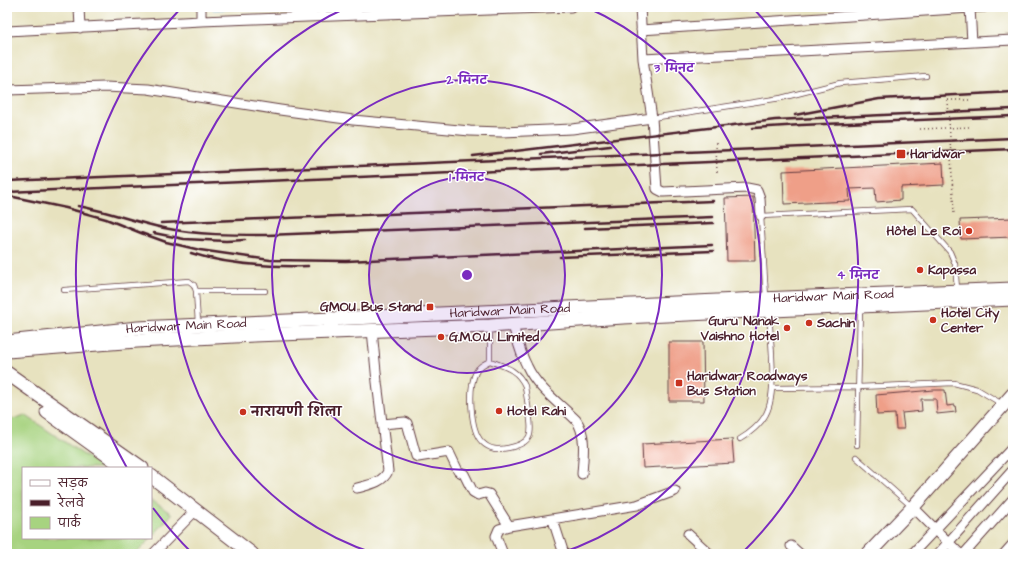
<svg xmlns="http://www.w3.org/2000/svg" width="1020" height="561" viewBox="0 0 1020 561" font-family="'Architects Daughter','Playpen Sans Deva',sans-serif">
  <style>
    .green { fill: #a7d380; stroke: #787956 }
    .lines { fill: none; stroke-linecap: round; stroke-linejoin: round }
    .stream { stroke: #74bcec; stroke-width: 2.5 }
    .building { fill: #ef9f88 }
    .lane-casing { stroke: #623c41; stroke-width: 6 }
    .street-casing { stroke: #623c41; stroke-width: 11 }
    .secondary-casing { stroke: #623c41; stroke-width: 15 }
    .primary-casing { stroke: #623c41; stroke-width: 16 }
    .path { stroke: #623c41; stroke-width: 1.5; stroke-dasharray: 1 3; stroke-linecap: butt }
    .lane { stroke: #fff; stroke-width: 4.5 }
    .street { stroke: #fff; stroke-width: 9 }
    .secondary { stroke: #fff; stroke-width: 13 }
    .primary { stroke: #fff; stroke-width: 14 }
    .rail { stroke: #4a1f2b; stroke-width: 2.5 }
    .path-bridge { stroke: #623c41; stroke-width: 1.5; stroke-dasharray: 1 3; stroke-linecap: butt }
    .ring { fill: none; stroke: #7b2cbf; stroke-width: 2 }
    .poi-dot { fill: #c8321e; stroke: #fff; stroke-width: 1.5 }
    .labels { text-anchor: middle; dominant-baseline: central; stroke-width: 3; stroke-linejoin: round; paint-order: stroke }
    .poi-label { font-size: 13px; font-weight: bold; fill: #4a1f2b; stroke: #fff; text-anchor: start }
    .street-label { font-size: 13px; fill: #4a1f2b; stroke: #fff }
    .centre { fill: #7b2cbf; stroke: #fff; stroke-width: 2 }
    .ring-label { font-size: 12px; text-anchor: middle; font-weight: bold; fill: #7b2cbf; stroke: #fff; stroke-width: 3; stroke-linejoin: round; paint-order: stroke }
  </style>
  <rect width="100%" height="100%" fill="#fff"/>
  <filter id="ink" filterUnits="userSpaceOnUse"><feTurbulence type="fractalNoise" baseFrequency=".025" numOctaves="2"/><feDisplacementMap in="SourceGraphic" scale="8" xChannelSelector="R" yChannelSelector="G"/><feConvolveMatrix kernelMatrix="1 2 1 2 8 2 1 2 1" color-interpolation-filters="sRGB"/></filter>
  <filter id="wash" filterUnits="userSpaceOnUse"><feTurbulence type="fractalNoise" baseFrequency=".012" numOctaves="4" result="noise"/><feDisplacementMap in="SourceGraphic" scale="16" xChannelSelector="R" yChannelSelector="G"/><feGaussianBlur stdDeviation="0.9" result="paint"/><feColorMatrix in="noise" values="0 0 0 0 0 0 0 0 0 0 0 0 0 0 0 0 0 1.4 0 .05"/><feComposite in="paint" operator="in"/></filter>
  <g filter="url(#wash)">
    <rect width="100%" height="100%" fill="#e7e2bf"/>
    <path class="green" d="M25 415 103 468H23V538H151L136 554H7V421Z
      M151 500 172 514 151 538Z"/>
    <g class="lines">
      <path class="stream" d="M214 7V9L253 7"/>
    </g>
    <g id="blocks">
      <path class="building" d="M943 163 944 185 901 187V200L876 202 875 188 849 189 850 201 784 204 783 171Z
        M753 197 755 261H727L725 198Z
        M1013 218V237L961 239 960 220Z
        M669 342H703L704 401H669Z
        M934 390H945L947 406 955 405 956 412 937 414 936 399H921L922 411 902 413 904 429H896L895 414 877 415 876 395Z
        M732 439 734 463 643 468 642 444Z"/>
    </g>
  </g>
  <g filter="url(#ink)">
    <use href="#blocks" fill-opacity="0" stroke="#623c41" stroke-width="1"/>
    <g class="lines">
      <defs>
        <path id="lane" d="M652 118 781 98 840 83 926 76
          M64 290 189 281 194 285 196 291 198 323
          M196 291H265
          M766 297 761 216 912 209 950 252 955 264 957 289
          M490 361C506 367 518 370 525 386 526 395 528 404 529 413 533 435 532 443 508 448 498 450 490 450 482 442 470 430 468 387 476 372 479 366 484 364 490 361V328
          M773 388 858 387 954 383 977 389 1002 404
          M740 439C749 434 761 424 766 414 778 392 770 337 769 311
          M857 445 860 308
          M856 457 911 506"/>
        <path id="street" d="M79 7 80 28
          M201 7V21
          M640 7 643 59 652 118 657 189 663 192 747 188 757 190 760 198 761 216
          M970 8 972 42
          M641 30 985 7
          M7 31 201 21 571 7
          M643 59 1013 40
          M7 90 105 87 148 89 280 110 353 120 470 131 502 132 572 129 652 118
          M513 325C517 339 520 353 527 366 537 388 559 403 576 420 587 435 583 456 582 474
          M382 424 405 422 407 423 416 456 418 457 449 452 458 471 464 474 473 492 478 495 485 493 489 494 509 526
          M357 488C368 485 383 483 388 471L377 382 372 330
          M913 507 960 554
          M553 520 564 554
          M688 534 710 554
          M791 546 800 554
          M153 554 196 510
          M503 554 496 536 499 529 509 526 637 505 675 491
          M912 554 1013 447
          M938 554 1013 470
          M964 554 1013 499
          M1004 554 1013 544"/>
        <g id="secondary">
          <path id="s1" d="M7 342 138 328 760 299 1013 289"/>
          <path d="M7 351 137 341 254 335 490 326 623 317 1013 299"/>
          <path d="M7 373 142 468"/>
          <path d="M47 412 125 468"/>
          <path d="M151 476 252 554"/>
          <path d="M868 554 913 507 1013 394"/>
        </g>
        <path id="primary" d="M331 319V332"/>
      </defs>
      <use href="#lane" class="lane-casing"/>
      <use href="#street" class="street-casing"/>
      <use href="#secondary" class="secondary-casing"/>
      <use href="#primary" class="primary-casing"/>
      <path class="path" d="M948 100H969
        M920 129 970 127"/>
      <use href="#lane" class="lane"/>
      <use href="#street" class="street"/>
      <use href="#secondary" class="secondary"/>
      <use href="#primary" class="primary"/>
      <path class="rail" d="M795 115 879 99 1013 92
        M753 128 801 125 1013 116
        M541 154 610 146
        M473 156 775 120 1013 109
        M7 181 1013 138
        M7 192 1013 149
        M9 196 66 208 106 219 141 233 166 242 200 250 270 260 346 261 712 245
        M78 206C107 211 135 222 164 228 198 235 233 235 267 235L713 217
        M161 223 713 201
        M585 228 713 223
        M154 233 184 239 226 241 245 240
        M191 253C228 265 269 267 308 266
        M560 257 713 251"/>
      <path class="path-bridge" d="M948 100 954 214
        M716 143 717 175"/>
    </g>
  </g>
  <circle cx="467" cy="275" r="98" fill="#7b2cbf" fill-opacity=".12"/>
  <g class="ring">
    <circle cx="467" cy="275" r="98"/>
    <circle cx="467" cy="275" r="195"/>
    <path d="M376 554A293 293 0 0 1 348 7M586 7A293 293 0 0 1 558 554"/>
    <path d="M193 554A391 391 0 0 1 153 508M127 468A391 391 0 0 1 181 8M753 8A391 391 0 0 1 741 554"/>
  </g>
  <g class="poi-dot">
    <rect x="896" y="149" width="10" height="10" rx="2"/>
    <circle cx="969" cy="231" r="4"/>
    <circle cx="920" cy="270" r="4"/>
    <rect x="426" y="303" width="8" height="8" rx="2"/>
    <circle cx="933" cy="320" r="4"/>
    <circle cx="809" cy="323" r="4"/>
    <circle cx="787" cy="328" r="4"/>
    <circle cx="441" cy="337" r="4"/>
    <rect x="675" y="379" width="8" height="8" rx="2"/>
    <circle cx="499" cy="411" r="4"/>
    <circle cx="243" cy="412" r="4"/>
  </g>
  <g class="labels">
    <g class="poi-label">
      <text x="910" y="154">Haridwar</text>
      <text x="961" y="231" text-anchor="end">Hôtel Le Roi</text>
      <text x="928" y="270">Kapassa</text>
      <text x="422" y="307" text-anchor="end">GMOU Bus Stand</text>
      <text x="941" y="313">Hotel City<tspan x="941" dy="15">Center</tspan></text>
      <text x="779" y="321" text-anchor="end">Guru Nanak<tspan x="779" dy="15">Vaishno Hotel</tspan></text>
      <text x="817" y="323">Sachin</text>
      <text x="449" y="337">G.M.O.U. Limited</text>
      <text x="687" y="376">Haridwar Roadways<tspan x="687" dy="15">Bus Station</tspan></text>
      <text x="507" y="411">Hotel Rahi</text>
      <text x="251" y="412">नारायणी शिला</text>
    </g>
    <g class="street-label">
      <text stroke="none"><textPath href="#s1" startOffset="828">Haridwar Main Road</textPath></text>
      <text stroke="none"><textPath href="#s1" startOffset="504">Haridwar Main Road</textPath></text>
      <text stroke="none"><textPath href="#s1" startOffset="180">Haridwar Main Road</textPath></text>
    </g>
  </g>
  <circle cx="467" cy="275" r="6" class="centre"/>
  <g class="ring-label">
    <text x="674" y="72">3 मिनट</text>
    <text x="467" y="84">2 मिनट</text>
    <text x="467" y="181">1 मिनट</text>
    <text x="858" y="279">4 मिनट</text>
  </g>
  <rect width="1020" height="561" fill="none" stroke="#fff" stroke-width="24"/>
  <rect x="22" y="467" width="130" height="72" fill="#ffffff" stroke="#b7a5aa"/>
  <rect x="30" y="480" width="20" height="6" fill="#ffffff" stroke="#b7a5aa"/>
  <text x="58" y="487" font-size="12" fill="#4a1f2b">सड़क</text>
  <rect x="30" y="500" width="20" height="6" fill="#4a1f2b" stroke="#b7a5aa"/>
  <text x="58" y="507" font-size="12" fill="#4a1f2b">रेलवे</text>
  <rect x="30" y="517" width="20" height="12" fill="#a7d380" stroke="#b7a5aa"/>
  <text x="58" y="527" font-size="12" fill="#4a1f2b">पार्क</text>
</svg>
